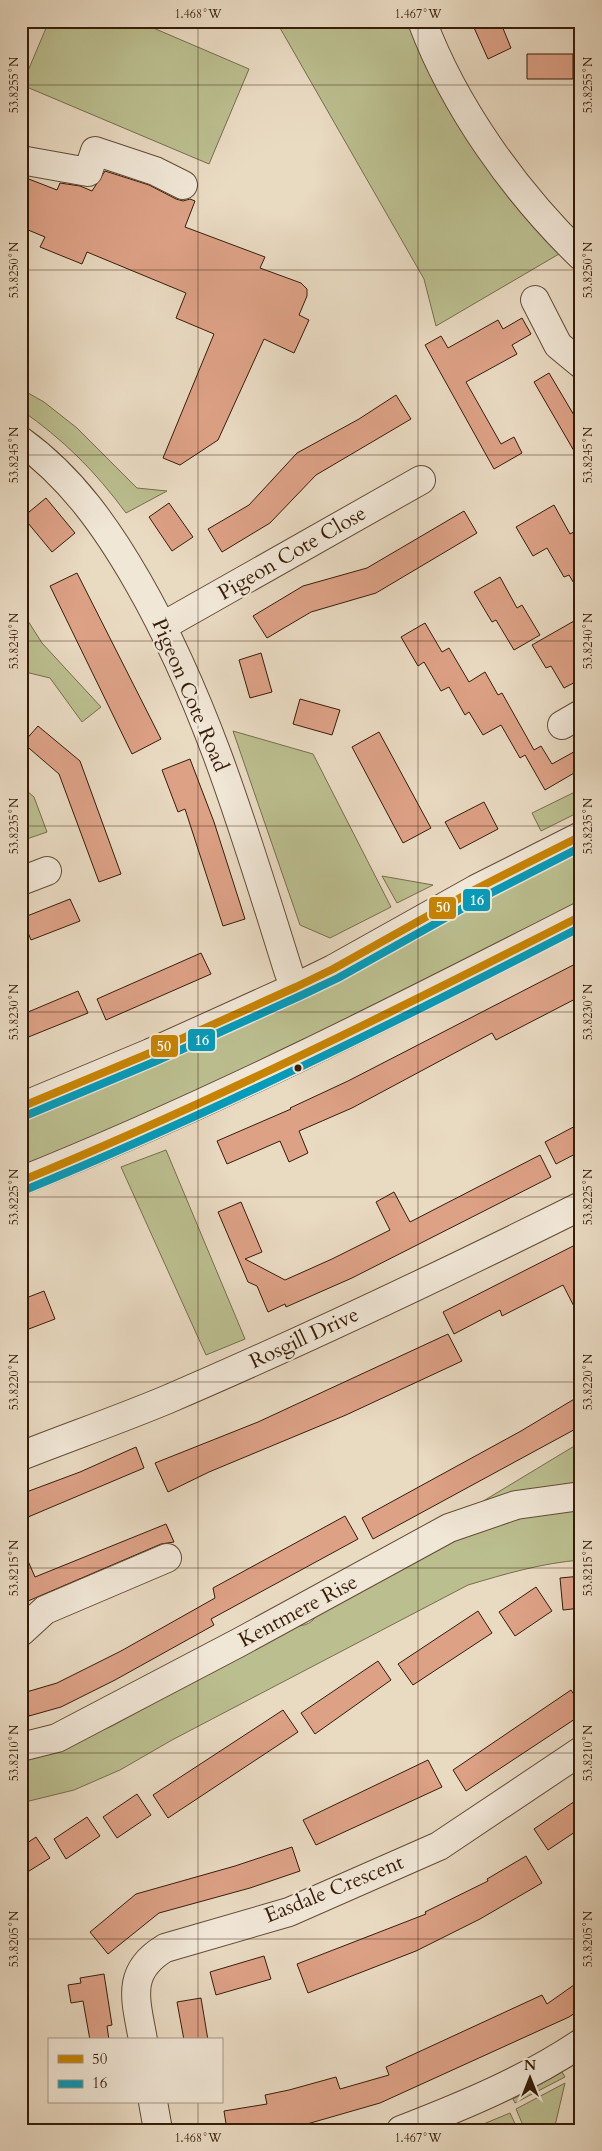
<svg xmlns="http://www.w3.org/2000/svg" width="602" height="2151" viewBox="0 0 602 2151" font-family="Cardo,serif">
  <style>
    .green { fill: #bbbe8f; stroke: #786e4c }
    .building { fill: #dda186; stroke: #361d08 }
    .lines { fill: none; stroke-linecap: round; stroke-linejoin: round }
    .minor-casing { stroke: #634c36; stroke-width: 30 }
    .minor { stroke: #f1e7d7; stroke-width: 28 }
    .bus-1-casing { stroke: #f1e7d7; stroke-width: 11 }
    .bus-2-casing { stroke: #f1e7d7; stroke-width: 11 }
    .bus-1 { stroke: #c78402; stroke-width: 8 }
    .bus-2 { stroke: #059bba; stroke-width: 8 }
    .ticks { fill: none; stroke: #361d08; stroke-width: 1; stroke-opacity: 0.45 }
    .bus-dot { fill: #361d08; stroke: #f1e7d7; stroke-width: 2 }
    .labels { text-anchor: middle; dominant-baseline: central; stroke-width: 4.5; stroke-linejoin: round; paint-order: stroke }
    .street-label { font-size: 21px; fill: #361d08; stroke: #f1e7d7 }
    .line-badge { stroke: #f1e7d7; stroke-width: 2 }
    .badge-label { font-size: 14px; text-anchor: middle; font-weight: bold; fill: #fff }
    .neatline { fill: none; stroke: #361d08; stroke-width: 2 }
    .ticks-label { font-size: 12px; text-anchor: middle; fill: #361d08 }
  </style>
  <rect width="100%" height="100%" fill="#e9dac2"/>
  <filter id="stains"><feTurbulence type="fractalNoise" baseFrequency=".004" numOctaves="4"/><feColorMatrix values="0 0 0 0 .2 0 0 0 0 .09 0 0 0 0 .02 0 0 0 .5 -.17"/></filter>
  <radialGradient id="worn" r=".72"><stop offset=".6" stop-color="#630" stop-opacity="0"/><stop offset="1" stop-color="#630" stop-opacity=".3"/></radialGradient>
  <path class="green" d="M49 21H137L249 69 209 164 22 85Z
    M276 21H409C419 44 427 70 439 92 472 151 516 202 559 254L436 326 424 279Z
    M21 389 44 402 77 428 137 488 167 491 126 513C96 472 63 439 21 410Z
    M21 610 42 643 101 707 82 722 50 678 21 671Z
    M233 731 313 754 391 907 330 938 300 925Z
    M21 786 34 797 47 832 21 841Z
    M581 789V811L541 831 532 813Z
    M581 851V900L414 988 177 1101 21 1167V1120L393 949Z
    M382 876 433 885 397 903Z
    M166 1150 245 1339 206 1355 121 1167Z
    M581 1442V1485L482 1506 480 1503Z
    M581 1507V1560C542 1563 505 1574 468 1585L172 1740 120 1770 74 1790 21 1803V1759L61 1748 112 1726 296 1626C305 1626 313 1623 317 1614L443 1544 526 1515Z
    M562 2072 565 2077 515 2103 513 2099Z
    M565 2083 554 2130H525L516 2109Z
    M510 2113 518 2130H469Z"/>
  <path class="building" d="M471 21H500L511 48 488 59Z
    M527 54H573V79H527Z
    M105 171 149 185 176 199 183 201 190 199 195 201 185 227 265 257 260 268 301 283 307 289V296L299 315 309 320 294 353 264 339 218 440 180 465 163 458 214 334 176 318 186 293 87 252 82 264 40 247 45 237 21 227V176L57 190 60 183 80 186 92 191Z
    M522 318 531 334 512 345 517 354 466 382 501 444 514 437 522 453 494 469 425 345 441 336 448 348 498 320 503 329Z
    M549 373 581 427V463L534 382Z
    M396 395 411 419 316 475 270 523 222 552 208 529 249 505 297 453 359 419Z
    M46 498 75 533 52 552 23 517Z
    M169 503 193 537 172 551 149 517Z
    M554 505 570 534 581 528V595L569 575 564 577 547 548 533 556 516 527Z
    M464 511 477 533 376 593 311 612 267 638 253 616 303 586 367 568Z
    M77 573 161 739 132 754 50 586Z
    M500 577 517 608 522 605 540 635 514 650 496 620 492 622 474 592Z
    M581 617V679L564 688 551 666 546 668 532 645Z
    M425 623 442 652 449 648 469 682 485 672 498 695 502 693 534 750 541 746 552 764 581 748V769L545 790 525 755 520 758 501 725 483 735 469 712 465 715 449 687 441 691 424 662 418 666 401 637Z
    M261 653 272 692 250 698 239 660Z
    M300 699 340 710 332 735 293 724Z
    M38 726 80 761 121 874 99 882 59 774 23 743Z
    M379 732 431 828 403 843 352 747Z
    M190 759 214 822 245 919 223 926 185 809 178 812 162 770Z
    M484 802 498 829 460 849 445 822Z
    M70 899 80 921 31 940 22 918Z
    M201 953 211 974 106 1020 97 999Z
    M581 961V996L496 1040 492 1033 352 1108 299 1131 308 1153 289 1162 280 1141 227 1164 217 1141 291 1109 290 1108 348 1081Z
    M78 991 88 1013 21 1040V1015Z
    M581 1123V1151L556 1164 545 1142Z
    M540 1155 551 1177 352 1278 286 1307 285 1304 268 1312 257 1286 248 1282 218 1212 241 1202 262 1252 245 1259 285 1280 332 1259 390 1230 376 1202 394 1192 410 1222Z
    M581 1242V1320L563 1285 502 1316 500 1310 454 1334 443 1312Z
    M44 1291 55 1319 21 1332V1300Z
    M448 1334 462 1361 346 1415 209 1472 168 1492 155 1463 258 1422Z
    M581 1395V1426L373 1539 362 1518 521 1431Z
    M136 1447 144 1468 21 1520V1494L80 1472Z
    M345 1516 358 1539 211 1619 214 1625 115 1680 61 1707 29 1716 23 1693 57 1683 121 1651 215 1598 213 1588Z
    M166 1524 174 1542 161 1544 21 1604V1545L35 1577Z
    M581 1576V1608L563 1610 560 1578Z
    M536 1587 552 1611 515 1636 499 1612Z
    M478 1611 492 1633 413 1685 398 1664Z
    M378 1661 391 1680 315 1734 301 1713Z
    M571 1690 581 1705V1715L466 1791 453 1770Z
    M283 1710 298 1732 168 1818 153 1795Z
    M428 1760 442 1787 316 1845 303 1820Z
    M137 1794 151 1815 117 1838 103 1817Z
    M581 1797V1828L548 1850 534 1829Z
    M87 1817 100 1836 66 1859 54 1839Z
    M36 1837 50 1858 21 1876V1847Z
    M292 1847 300 1871 250 1888 159 1913 108 1954 90 1932 136 1894 235 1866Z
    M526 1856 542 1883 480 1919 416 1951 308 1993 297 1964 426 1914 425 1912 488 1881 487 1879Z
    M264 1956 271 1979 216 1995 210 1972Z
    M104 1974 112 2025 107 2026 109 2040H90L83 2001 71 2003 68 1985 81 1983 80 1978Z
    M581 1980V2009L569 2017 380 2103 307 2124 271 2130H227L224 2111 267 2104 265 2095 289 2090 336 2077 340 2089 389 2075 386 2067 542 1995 547 2004Z
    M201 1998 208 2040H184L177 2002Z"/>
  <g class="lines">
    <defs>
      <path id="minor" d="M422 21C454 107 515 192 581 256
        M21 160 88 172 95 151 155 171 183 185
        M535 300 558 345 581 364
        M21 441C72 478 107 528 138 582 208 704 247 840 289 973L296 987
        M163 626 421 480
        M562 725 581 714
        M21 881 47 871
        M21 1107 150 1053 296 987 333 969 476 889 581 836
        M21 1181C213 1104 397 1010 581 916
        M21 1456C69 1437 118 1420 166 1400 306 1340 444 1274 581 1206
        M21 1632 45 1610 167 1558
        M21 1747 57 1738 240 1642 449 1528 516 1505 581 1496
        M143 2040C136 2000 125 1972 165 1948L289 1912 439 1846 581 1751
        M153 2102 158 2130
        M401 2130C463 2106 526 2080 581 2043"/>
    </defs>
    <use href="#minor" class="minor-casing"/>
    <use href="#minor" class="minor"/>
    <defs>
      <path id="bus-1" d="M21 1107 150 1053 296 987 333 969 476 889 581 836
        M21 1181C212 1102 397 1010 581 916"/>
      <path id="bus-2" d="M25 1116 154 1062 300 996 338 978 481 898 581 847
        M25 1190C215 1112 398 1021 581 927"/>
    </defs>
    <use href="#bus-1" class="bus-1-casing"/>
    <use href="#bus-2" class="bus-2-casing"/>
    <use href="#bus-1" class="bus-1"/>
    <use href="#bus-2" class="bus-2"/>
  </g>
  <path class="ticks" d="M198 21V2040M418 21V2130M21 85H581M21 270H581M21 455H581M21 641H581M21 826H581M21 1012H581M21 1197H581M21 1382H581M21 1568H581M21 1753H581M21 1939H581M198 2102V2130M21 2124H581"/>
  <circle class="bus-dot" cx="298" cy="1068" r="4.5"/>
  <g class="labels">
    <g class="street-label">
      <text transform="translate(292 553) rotate(-30)">Pigeon Cote Close</text>
      <text transform="translate(190 695) rotate(67)">Pigeon Cote Road</text>
      <text transform="translate(304 1338) rotate(-25)">Rosgill Drive</text>
      <text transform="translate(298 1611) rotate(-28)">Kentmere Rise</text>
      <text transform="translate(334 1889) rotate(-22)">Easdale Crescent</text>
    </g>
  </g>
  <g class="line-badge">
    <rect x="462" y="888" width="29" height="24" rx="5" fill="#059bba"/>
    <rect x="428" y="896" width="29" height="24" rx="5" fill="#c78402"/>
    <rect x="187" y="1028" width="29" height="24" rx="5" fill="#059bba"/>
    <rect x="150" y="1034" width="29" height="24" rx="5" fill="#c78402"/>
  </g>
  <g class="badge-label">
    <text x="477" y="905">16</text>
    <text x="443" y="912">50</text>
    <text x="202" y="1045">16</text>
    <text x="164" y="1051">50</text>
  </g>
  <rect width="602" height="2151" fill="none" stroke="#e9dac2" stroke-width="55"/>
  <rect x="48" y="2038" width="175" height="65" fill="#f1e7d7" stroke="#a69684"/>
  <rect x="58" y="2055" width="25" height="8" fill="#c78402" stroke="#a69684"/>
  <text x="92" y="2064" font-size="15" fill="#361d08">50</text>
  <rect x="58" y="2080" width="25" height="8" fill="#059bba" stroke="#a69684"/>
  <text x="92" y="2088" font-size="15" fill="#361d08">16</text>
  <g transform="translate(530 2078)" stroke="#f1e7d7" stroke-width="4" paint-order="stroke">
  <path d="M0-4L9 19L0 12L-9 19Z" fill="#361d08"/>
  <text y="-8" font-size="14" font-weight="bold" text-anchor="middle" fill="#361d08">N</text>
  </g>
  <rect x="28" y="28" width="546" height="2096" class="neatline"/>
  <g class="ticks-label">
    <text x="198" y="18">1.468°W</text>
    <text x="418" y="18">1.467°W</text>
    <text transform="translate(14 85) rotate(-90)" y="4">53.8255°N</text>
    <text transform="translate(588 85) rotate(-90)" y="4">53.8255°N</text>
    <text transform="translate(14 270) rotate(-90)" y="4">53.8250°N</text>
    <text transform="translate(588 270) rotate(-90)" y="4">53.8250°N</text>
    <text transform="translate(14 455) rotate(-90)" y="4">53.8245°N</text>
    <text transform="translate(588 455) rotate(-90)" y="4">53.8245°N</text>
    <text transform="translate(14 641) rotate(-90)" y="4">53.8240°N</text>
    <text transform="translate(588 641) rotate(-90)" y="4">53.8240°N</text>
    <text transform="translate(14 826) rotate(-90)" y="4">53.8235°N</text>
    <text transform="translate(588 826) rotate(-90)" y="4">53.8235°N</text>
    <text transform="translate(14 1012) rotate(-90)" y="4">53.8230°N</text>
    <text transform="translate(588 1012) rotate(-90)" y="4">53.8230°N</text>
    <text transform="translate(14 1197) rotate(-90)" y="4">53.8225°N</text>
    <text transform="translate(588 1197) rotate(-90)" y="4">53.8225°N</text>
    <text transform="translate(14 1382) rotate(-90)" y="4">53.8220°N</text>
    <text transform="translate(588 1382) rotate(-90)" y="4">53.8220°N</text>
    <text transform="translate(14 1568) rotate(-90)" y="4">53.8215°N</text>
    <text transform="translate(588 1568) rotate(-90)" y="4">53.8215°N</text>
    <text transform="translate(14 1753) rotate(-90)" y="4">53.8210°N</text>
    <text transform="translate(588 1753) rotate(-90)" y="4">53.8210°N</text>
    <text transform="translate(14 1939) rotate(-90)" y="4">53.8205°N</text>
    <text transform="translate(588 1939) rotate(-90)" y="4">53.8205°N</text>
    <text x="198" y="2142">1.468°W</text>
    <text x="418" y="2142">1.467°W</text>
  </g>
  <rect width="100%" height="100%" filter="url(#stains)"/>
  <rect width="100%" height="100%" fill="url(#worn)"/>
</svg>
